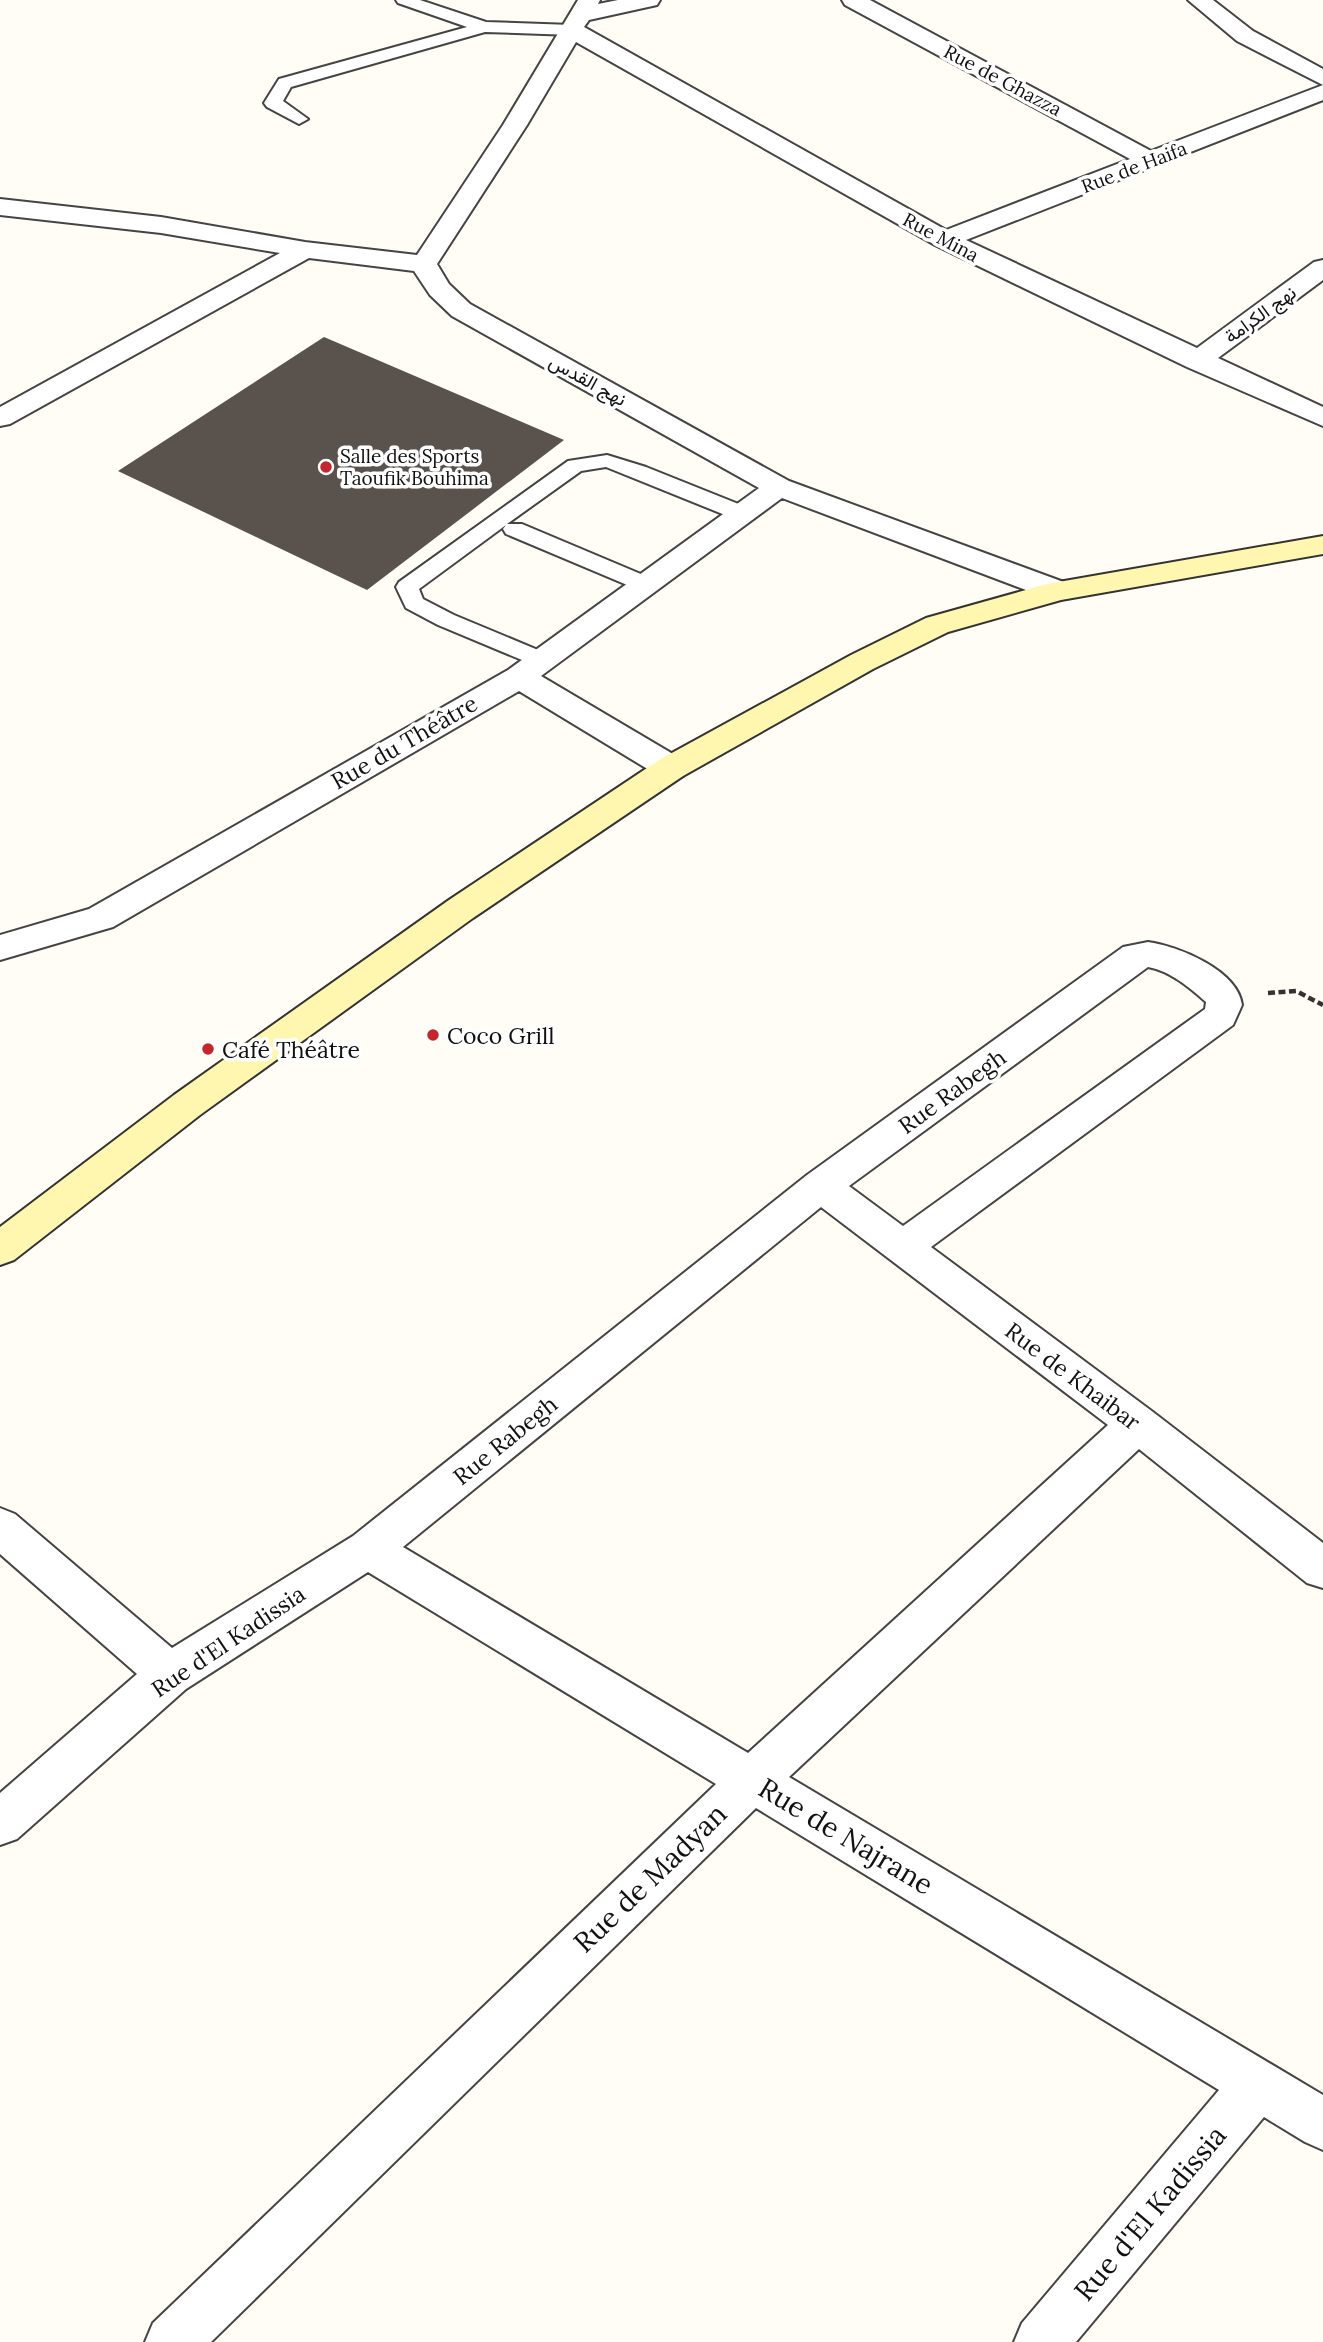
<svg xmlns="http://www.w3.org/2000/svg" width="1323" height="2342" viewBox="0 0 1323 2342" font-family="Lora,Vazirmatn,serif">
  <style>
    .building { fill: #5a524d }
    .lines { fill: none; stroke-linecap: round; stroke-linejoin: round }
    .service-casing { stroke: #444; stroke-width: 4 }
    .minor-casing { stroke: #444; stroke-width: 4 }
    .secondary-casing { stroke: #333; stroke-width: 4 }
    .path { stroke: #333; stroke-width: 4.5; stroke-dasharray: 7 3.5; stroke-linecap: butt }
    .service { fill: #fff; fill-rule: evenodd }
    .minor { fill: #fff; fill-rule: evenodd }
    .secondary { fill: #fff6b0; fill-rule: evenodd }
    .poi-dot { fill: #c4262e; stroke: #fff; stroke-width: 2.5 }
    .labels { text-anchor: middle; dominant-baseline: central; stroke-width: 7; stroke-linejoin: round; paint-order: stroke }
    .far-street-label { font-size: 19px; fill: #111; stroke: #fff }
    .far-poi-label { font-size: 19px; fill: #111; stroke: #fff; text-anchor: start }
    .street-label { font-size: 23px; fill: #111; stroke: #fff }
    .poi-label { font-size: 23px; fill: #111; stroke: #fff; text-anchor: start }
    .near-street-label { font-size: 28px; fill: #111; stroke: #fff }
  </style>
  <rect width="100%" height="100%" fill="#fffdf5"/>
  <path class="building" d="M324 337 564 440 367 590 118 471Z"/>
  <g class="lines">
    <defs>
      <path id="service" d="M396 0H420L486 22 572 25 580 30 572 35 485 32 291 87 283 101 308 119 299 124 267 107 264 103 279 79 467 27 398 3Z
        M607 455 646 467 751 509 754 514 751 519H735L606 467 581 471 507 524H522L655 580 658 585 655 590H639L506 534 503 529 506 525 419 589 423 599 454 615 550 655 553 660 550 665H534L438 625 406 608 396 587 399 582 568 461Z"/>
      <path id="minor" d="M578 0H600L598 4 618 0H660L657 5 589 20 584 27 946 230 1130 159 845 5 842 0H870L1151 151 1323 85 1237 41 1188 0H1213L1253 31 1323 69V100L966 240 1197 348 1314 262 1323 260V280L1218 358 1323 407V426L1187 367 935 245 576 42 527 125 437 264 449 284 470 304 789 481 1069 584 1073 591 1069 598 1058 600 1047 598 782 498 541 676 683 760 687 768 683 776 671 779 659 776 519 691 113 927 0 960V935L89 909 508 670 759 488 452 316 430 295 414 271 309 258 10 424 0 426V407L280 253 161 233 0 215V199L161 217 305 242 417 255 503 125Z
        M1148 942C1178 946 1238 970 1242 1005L1233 1025 931 1247 1153 1412 1323 1543V1588L1307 1583 1139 1449 789 1777 1323 2095V2150L1305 2142 1264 2117 1076 2342H1014L1022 2323 1219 2090 756 1808 211 2342H145L153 2323 716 1784 368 1572 186 1689 17 1839 0 1845V1793L137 1674 0 1554V1508L15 1514 172 1648 353 1536 807 1175 1123 947ZM1148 967C1170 971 1189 987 1206 1002L1205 1009 903 1226 849 1186ZM821 1207 1108 1425 748 1753 403 1547Z"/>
      <path id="secondary" d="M1323 536V554L1061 600 948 632 873 669 683 776 473 918 200 1115 14 1260 0 1265V1227L174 1095 449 900 659 760 851 655 926 618 1047 584Z"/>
    </defs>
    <use href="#service" class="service-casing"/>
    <use href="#minor" class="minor-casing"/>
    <use href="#secondary" class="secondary-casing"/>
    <path class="path" d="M1268 993 1296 991 1323 1005"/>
    <use href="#service" class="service"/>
    <use href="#minor" class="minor"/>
    <use href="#secondary" class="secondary"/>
  </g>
  <g class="poi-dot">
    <circle cx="326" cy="467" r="7"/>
    <circle cx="433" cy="1035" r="7"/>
    <circle cx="208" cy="1049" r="7"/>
  </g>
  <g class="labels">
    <g class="far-street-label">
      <text transform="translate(1003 80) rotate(28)">Rue de Ghazza</text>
      <text transform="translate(1134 167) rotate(-21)">Rue de Haifa</text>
      <text transform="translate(941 237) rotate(28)">Rue Mina</text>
      <text transform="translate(1260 314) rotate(-36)">نهج الكرامة</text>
      <text transform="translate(588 380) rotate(29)">نهج القدس</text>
    </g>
    <g class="far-poi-label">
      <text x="340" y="456">Salle des Sports<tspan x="340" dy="22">Taoufik Bouhima</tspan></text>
    </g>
    <g class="street-label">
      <text transform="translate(404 742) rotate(-30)">Rue du Théâtre</text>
      <text transform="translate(952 1091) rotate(-36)">Rue Rabegh</text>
      <text transform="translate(1073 1376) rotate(37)">Rue de Khaibar</text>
      <text transform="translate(505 1440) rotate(-39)">Rue Rabegh</text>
      <text transform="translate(228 1641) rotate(-34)">Rue d'El Kadissia</text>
    </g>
    <g class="poi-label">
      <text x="447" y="1035">Coco Grill</text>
      <text x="222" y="1049">Café Théâtre</text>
    </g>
    <g class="near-street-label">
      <text transform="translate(846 1836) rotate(31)">Rue de Najrane</text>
      <text transform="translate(650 1878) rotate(-44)">Rue de Madyan</text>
      <text transform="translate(1150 2213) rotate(-50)">Rue d'El Kadissia</text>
    </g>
  </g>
</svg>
